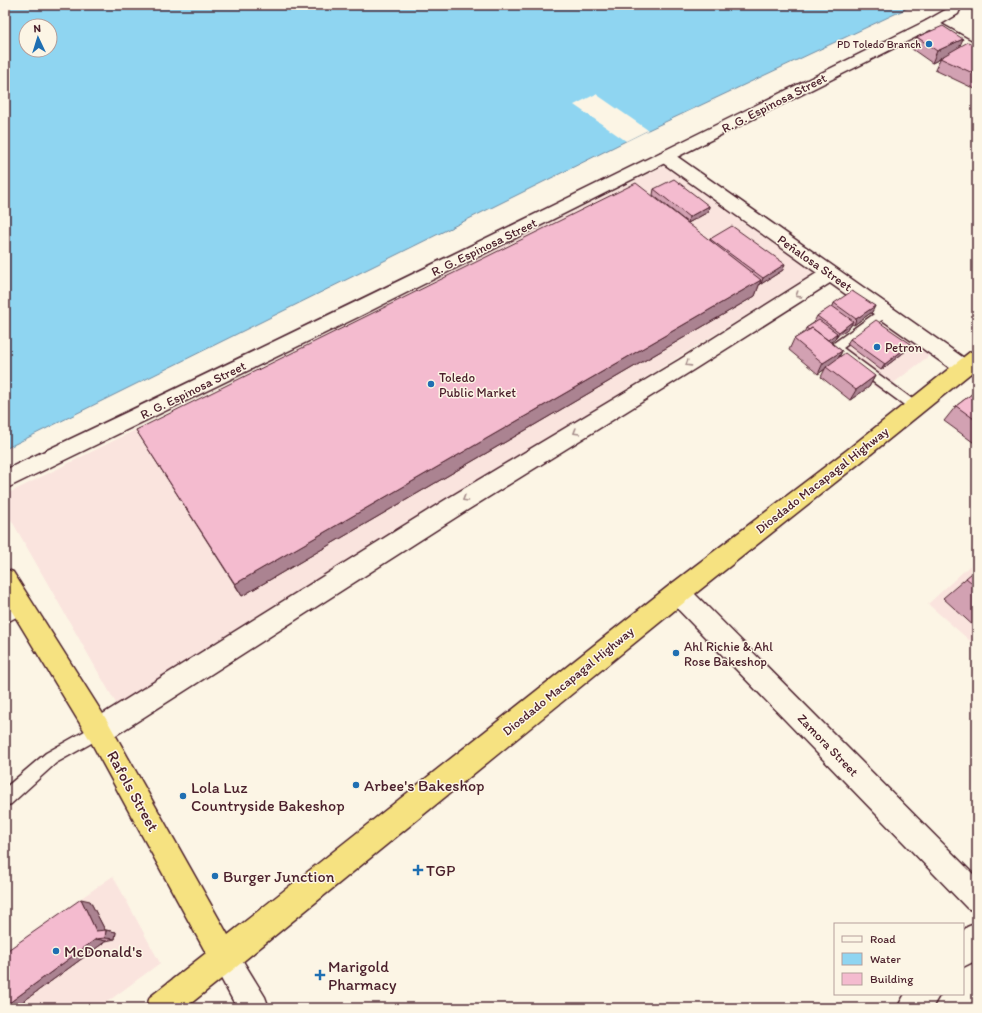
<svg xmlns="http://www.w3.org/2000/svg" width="982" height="1013" viewBox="0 0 982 1013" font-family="Itim,sans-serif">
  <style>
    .built { fill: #fae4de }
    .water { fill: #8fd5f1; stroke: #738ca2; fill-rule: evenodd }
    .pier { fill: #fcf5e5 }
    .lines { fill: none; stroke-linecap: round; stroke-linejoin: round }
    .lane-casing { stroke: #4a1f2b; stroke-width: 3 }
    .street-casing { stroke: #4a1f2b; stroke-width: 3 }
    .secondary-casing { stroke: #4a1f2b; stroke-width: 3 }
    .highway-casing { stroke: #4a1f2b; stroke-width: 3 }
    .lane { fill: #fcf5e5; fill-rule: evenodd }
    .street { fill: #fcf5e5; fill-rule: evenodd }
    .secondary { fill: #fcf5e5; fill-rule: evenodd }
    .highway { fill: #f6e281; fill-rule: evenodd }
    .wall { fill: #d2a1b2; stroke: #4a1f2b }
    .shaded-wall { fill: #ab8391; stroke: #4a1f2b }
    .building { fill: #f4bbcf; stroke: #4a1f2b }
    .oneway { stroke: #a38a88 }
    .poi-dot { fill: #1f6fb2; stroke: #fcf5e5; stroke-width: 1.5 }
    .labels { text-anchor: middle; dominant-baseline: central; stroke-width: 3; stroke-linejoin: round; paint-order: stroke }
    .far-poi-label { font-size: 11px; fill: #4a1f2b; stroke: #fcf5e5; text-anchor: end }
    .street-label { font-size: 13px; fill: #4a1f2b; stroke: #fcf5e5 }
    .poi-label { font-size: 13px; fill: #4a1f2b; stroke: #fcf5e5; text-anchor: start }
    .near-poi-label { font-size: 16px; fill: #4a1f2b; stroke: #fcf5e5; text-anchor: start }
    .near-street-label { font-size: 16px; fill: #4a1f2b; stroke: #fcf5e5 }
  </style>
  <rect width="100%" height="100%" fill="#fcf5e5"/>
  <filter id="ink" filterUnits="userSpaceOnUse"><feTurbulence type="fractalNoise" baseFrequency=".025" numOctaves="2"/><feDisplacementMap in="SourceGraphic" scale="8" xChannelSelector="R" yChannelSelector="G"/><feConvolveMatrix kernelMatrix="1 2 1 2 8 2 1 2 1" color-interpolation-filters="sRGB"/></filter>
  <g filter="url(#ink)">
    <path class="built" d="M664 166 814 273 117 705 5 509V495Z
      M872 314 930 355 882 392 824 349Z
      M977 559V647L928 604Z
      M113 876 160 963 99 1008H9L5 999V951Z"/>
    <path class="water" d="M5 5H914L648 130 5 449ZM26 26H50V50H26Z"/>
    <path class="pier" d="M596 94 648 130 626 141 574 105Z"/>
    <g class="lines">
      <defs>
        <path id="lane" d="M885 308 889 309 891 312 889 315 843 348 919 404 921 407 919 410 915 412 911 410 831 351 829 348 831 345 881 309Z
          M21 601 26 602 28 607 26 612 5 623V609Z
          M99 723 104 726 107 731 104 736 56 763 11 804 5 806V788L46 753Z"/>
        <path id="street" d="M931 20 936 21 977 44V54L972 53 926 27 924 24 926 21Z
          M666 152 672 153 971 363 974 368 971 373 964 376 957 373 830 283 693 370 461 514 108 740 99 744 90 740 86 731 90 722 445 500 679 360 817 273 660 161 658 157 660 153Z
          M678 582 686 585 977 878V912L967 908 670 601 666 593 670 585Z"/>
        <path id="secondary" d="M948 5H962L958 14 936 27 360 316 5 489V470C314 324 620 173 926 21L947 9Z
          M977 923V958L973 962 963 967V931L967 927Z
          M225 943 235 948 265 997 269 1008H237L210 958 215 948Z
          M905 994H940L932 1008H897Z"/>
        <path id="highway" d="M977 350V368L861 462 686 601 235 968 185 1008H146L150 997 206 953 90 740 5 600V569L13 572 108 722 228 935 670 585 847 450 970 352Z"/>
      </defs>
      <use href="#lane" class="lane-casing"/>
      <use href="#street" class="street-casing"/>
      <use href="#secondary" class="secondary-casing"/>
      <use href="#highway" class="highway-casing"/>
      <use href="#lane" class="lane"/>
      <use href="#street" class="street"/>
      <use href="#secondary" class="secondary"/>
      <use href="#highway" class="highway"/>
    </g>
    <path class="wall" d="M917 37 959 47 977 46V90L935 70 940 59 932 63 912 49Z
      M654 189 709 206 708 212 688 223 653 195Z
      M710 239 783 270 761 284 760 283 755 296 242 596 136 430 710 241Z
      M834 303 875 306 872 312 854 325 852 324 850 327 835 337V339L830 342 842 351 839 358 875 376 869 387 850 400 821 377 825 369 818 374 789 350 794 339 804 333 806 328 815 322H814L817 316 833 306Z
      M850 339 911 344 907 350 881 370 847 344Z
      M977 390V445L944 421 956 406Z
      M977 569V629L943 598Z
      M90 901 105 930 116 932 115 939 106 941 17 1006H5Z"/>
    <path class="shaded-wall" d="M963 39 958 50 940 58V59L932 63 937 51Z
      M709 206 708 212 688 223 689 217Z
      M785 264 783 270 761 284 763 278Z
      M761 280 755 296 242 596 235 584Z
      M875 306 872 312 854 325 856 319Z
      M853 321 850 327 836 337 839 332Z
      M837 333 835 339 822 348 824 342Z
      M911 344 907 350 881 370 885 364Z
      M842 351 836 362 826 367 825 369 818 374 823 363Z
      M875 376 869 387 850 400 856 390Z
      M81 899 90 901 106 932 96 931Z
      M106 930 116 932 115 939 105 938Z
      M96 939 106 941 17 1006H5Z"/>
    <path class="building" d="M943 26 963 39 937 51 917 37Z
      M968 42 977 46V75L940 58Z
      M674 179 709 206 689 217 654 189Z
      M636 183 761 280 235 584 136 430Z
      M732 226 785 264 763 278 710 239Z
      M852 291 875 306 856 319 834 303Z
      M832 306 853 321 839 332 817 316Z
      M819 320 837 333 828 340 812 328 809 330 806 328Z
      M876 320 911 344 885 364 850 339Z
      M812 328 842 351 823 363 794 339Z
      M845 353 875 376 856 390 826 367Z
      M977 390V421L956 406Z
      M977 569V587L966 578Z
      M81 899 96 931 106 930 105 938 96 939 5 1006V952Z"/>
    <defs><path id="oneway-chevron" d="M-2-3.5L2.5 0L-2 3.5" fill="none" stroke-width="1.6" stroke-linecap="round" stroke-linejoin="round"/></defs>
    <g class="oneway">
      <use href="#oneway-chevron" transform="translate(798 295) rotate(147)"/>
      <use href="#oneway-chevron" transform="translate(688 364) rotate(148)"/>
      <use href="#oneway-chevron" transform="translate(576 432) rotate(149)"/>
      <use href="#oneway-chevron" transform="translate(465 499) rotate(149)"/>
    </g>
  </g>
  <g class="poi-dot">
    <circle cx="929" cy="44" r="4"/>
    <circle cx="877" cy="347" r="4"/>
    <circle cx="431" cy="384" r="4"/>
    <circle cx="676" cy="653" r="4"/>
    <circle cx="356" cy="785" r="4"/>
    <circle cx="183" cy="796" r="4"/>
    <path d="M416 864h4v4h4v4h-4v4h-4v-4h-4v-4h4z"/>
    <circle cx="215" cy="876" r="4"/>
    <circle cx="56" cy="951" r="4"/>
    <path d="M318 969h4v4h4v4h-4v4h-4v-4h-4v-4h4z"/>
  </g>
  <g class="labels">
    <g class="far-poi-label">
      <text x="921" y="44">PD Toledo Branch</text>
    </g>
    <g class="street-label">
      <text transform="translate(774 103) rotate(-27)">R. G. Espinosa Street</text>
      <text transform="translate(484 247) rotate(-26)">R. G. Espinosa Street</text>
      <text transform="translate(815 263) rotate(35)">Peñalosa Street</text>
      <text transform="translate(193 390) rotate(-26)">R. G. Espinosa Street</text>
      <text transform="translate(822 480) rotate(-38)">Diosdado Macapagal Highway</text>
      <text transform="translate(568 681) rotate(-39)">Diosdado Macapagal Highway</text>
      <text transform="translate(828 745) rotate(46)">Zamora Street</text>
    </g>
    <g class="poi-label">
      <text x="885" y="347">Petron</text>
      <text x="439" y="377">Toledo<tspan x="439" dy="15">Public Market</tspan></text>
      <text x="684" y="646">Ahl Richie &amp; Ahl<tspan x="684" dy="15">Rose Bakeshop</tspan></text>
    </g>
    <g class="near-poi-label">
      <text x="364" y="785">Arbee's Bakeshop</text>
      <text x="191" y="787">Lola Luz<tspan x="191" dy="18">Countryside Bakeshop</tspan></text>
      <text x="426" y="870">TGP</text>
      <text x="223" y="876">Burger Junction</text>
      <text x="64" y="951">McDonald's</text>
      <text x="328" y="966">Marigold<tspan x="328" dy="18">Pharmacy</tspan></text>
    </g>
    <g class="near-street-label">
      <text transform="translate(133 791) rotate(61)">Rafols Street</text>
    </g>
  </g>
  <rect width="982" height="1013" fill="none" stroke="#fcf5e5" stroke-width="20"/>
  <rect x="10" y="10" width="962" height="993" fill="none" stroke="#4a1f2b" stroke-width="1.5" filter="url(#ink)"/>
  <rect x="834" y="923" width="130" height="72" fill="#fcf5e5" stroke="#b59f9b"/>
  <rect x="842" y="936" width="20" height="6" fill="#fcf5e5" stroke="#b59f9b"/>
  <text x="870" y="943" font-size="12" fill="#4a1f2b">Road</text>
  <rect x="842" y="953" width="20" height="12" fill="#8fd5f1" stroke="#b59f9b"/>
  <text x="870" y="963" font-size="12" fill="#4a1f2b">Water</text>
  <rect x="842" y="973" width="20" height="12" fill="#f4bbcf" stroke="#b59f9b"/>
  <text x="870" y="983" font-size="12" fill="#4a1f2b">Building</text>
  <g transform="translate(38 38) rotate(356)"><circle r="19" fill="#fcf5e5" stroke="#b59f9b"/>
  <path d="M0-3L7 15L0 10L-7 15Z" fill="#1f6fb2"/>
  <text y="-6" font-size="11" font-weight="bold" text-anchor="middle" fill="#4a1f2b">N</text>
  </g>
</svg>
